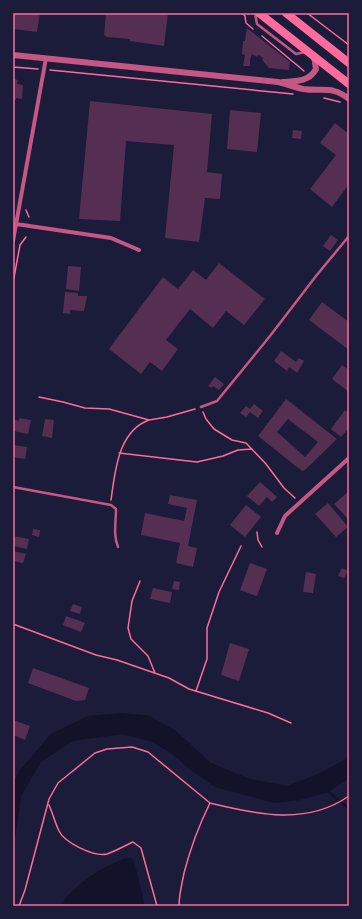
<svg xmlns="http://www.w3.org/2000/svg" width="362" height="919" viewBox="0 0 362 919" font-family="Quicksand,sans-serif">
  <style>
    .water { fill: #12122b }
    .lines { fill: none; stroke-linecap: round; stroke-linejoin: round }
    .stream { stroke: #12122b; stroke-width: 2.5 }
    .building { fill: #542f53; fill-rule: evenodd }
    .path { stroke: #ff6b9d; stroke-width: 1.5 }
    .service { stroke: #c65784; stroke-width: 2.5 }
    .minor { stroke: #c65784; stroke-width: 4 }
    .tertiary { stroke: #c65784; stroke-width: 6 }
    .trunk { stroke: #ff6b9d; stroke-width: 8 }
    .neatline { fill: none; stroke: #ff6b9d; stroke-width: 1.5 }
  </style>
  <rect width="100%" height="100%" fill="#1b1b3a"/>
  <path class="water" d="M122 713 150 716 176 731 211 763 250 779 287 786 320 773 346 759 349 752V778L329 792 300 800 274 803 215 787 192 771 171 753 150 741 122 734 73 741 41 762 21 796 13 854V783L20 770 51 734 88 716Z
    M126 858H131L134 861 145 906H59C77 883 99 868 126 858Z"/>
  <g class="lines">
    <path class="stream" d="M328 791 349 809"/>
  </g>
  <path class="building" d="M13 13H40L37 32 13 29Z
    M106 13H168L164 46 130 41V39L107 37 104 35Z
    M247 28 290 62 289 70 269 68 262 60 263 58 259 55 257 57 252 54 250 59V66H243L245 55 242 54 243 41H245Z
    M13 79 18 80 17 84 23 85 22 99 16 98V100L13 99Z
    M90 101 212 114 207 172 222 174 220 199 205 198 199 242 165 238 174 145 126 141 120 221 79 219Z
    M230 110 261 113 257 152 227 149Z
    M335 123 349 134V184L332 207 310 189 336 155 320 143Z
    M293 130 302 131 301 139 292 138Z
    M331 235 338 240 330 251 323 246Z
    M219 263 265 299 244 325 226 311 213 328 190 309 166 340 178 349 162 371 150 362 141 374 109 349 163 277 178 289 193 270 206 280Z
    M68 266 81 267 79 291 66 289Z
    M65 292 78 293V296H87L84 311 70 310V314L63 313Z
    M322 302 349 322V350L309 320Z
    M281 351 296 362 299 358 304 361 297 373 289 367 287 371 274 361Z
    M342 365 349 370V392L332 379Z
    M215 377 224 384 219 390 213 386 212 388 208 386Z
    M286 399 337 439 305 470 302 471 258 436ZM288 419 318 442 305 457 277 432Z
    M254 404 263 411 258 418 250 412 246 417 240 413 246 406 250 409Z
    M345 410 349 413V427L341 437 331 429Z
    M19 418 31 420 28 434 13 431V419L19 421Z
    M45 419 54 420 52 438 42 436Z
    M13 445 27 447 25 459 13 457Z
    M260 482 277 497 272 502 267 497 259 506 247 496Z
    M349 491V520L334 504Z
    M170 495 197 500 188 546 197 548 193 567 176 563 180 543 141 535 145 513 184 521 187 508 168 504Z
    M328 503 348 527 336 537 315 514Z
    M246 505 261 517 245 537 230 525Z
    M33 529 40 530 39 537 32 535Z
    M13 536 29 539 27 549 13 546Z
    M13 551 26 554 23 563 13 561Z
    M250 563 267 569 257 596 240 590Z
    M342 568 348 571 344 578 338 576Z
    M306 572 316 574 313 593 303 592Z
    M174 581 180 582 179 590 172 589Z
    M153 588 172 592 170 603 150 599Z
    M73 604 82 607 80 614 70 611Z
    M66 616 85 623 81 632 63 625Z
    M230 643 249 649 239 681 221 675Z
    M33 668 89 688 85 700 76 701 28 683Z
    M13 720 30 726 25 740 13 735Z"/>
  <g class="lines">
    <path class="path" d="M242 13 245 16 246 23 253 29
      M307 13 349 45
      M262 36 304 71
      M13 67 38 69
      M50 70 293 94
      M324 98 340 102
      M26 210 29 217
      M13 283 20 245 26 237
      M39 397 63 402 85 408 109 409 149 420 167 417 195 409
      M203 412 206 419 214 429 232 440 246 443 266 464 284 488 295 498
      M119 453 197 462 223 456 238 450 252 449
      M111 500C115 472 118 431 149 420
      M257 532 258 540 262 547
      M140 581 132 601 128 628 131 639 148 656 155 673
      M13 624 96 655 117 660 169 678 189 689 268 713 291 723
      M196 691 207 659V628L219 592 241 546
      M49 805C53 814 55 823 59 831 65 843 94 857 107 854 116 851 124 846 133 842L141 848 157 906
      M19 906 25 890 49 799 58 783 95 753 107 749 132 747 148 752 210 803C257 814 306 826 349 796
      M179 906C179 894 182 884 184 873 191 846 198 827 210 803"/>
    <path class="service" d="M255 13 257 24 296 54 305 52
      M201 407 217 401 270 336 316 276 349 236
      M13 487 111 505 116 509C116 522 113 535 118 547"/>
    <path class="minor" d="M16 224 111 238 139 250
      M13 241 46 58
      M277 533 285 516 349 458"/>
    <path class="tertiary" d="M13 55 278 82C286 84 295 87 303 89 322 92 332 85 349 99
      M283 82C296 81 309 82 316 69L314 56"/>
    <path class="trunk" d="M259 13 349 84
      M286 13 349 63"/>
  </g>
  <rect width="362" height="919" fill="none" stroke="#1b1b3a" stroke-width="28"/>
  <rect x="14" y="14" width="334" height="891" class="neatline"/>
</svg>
